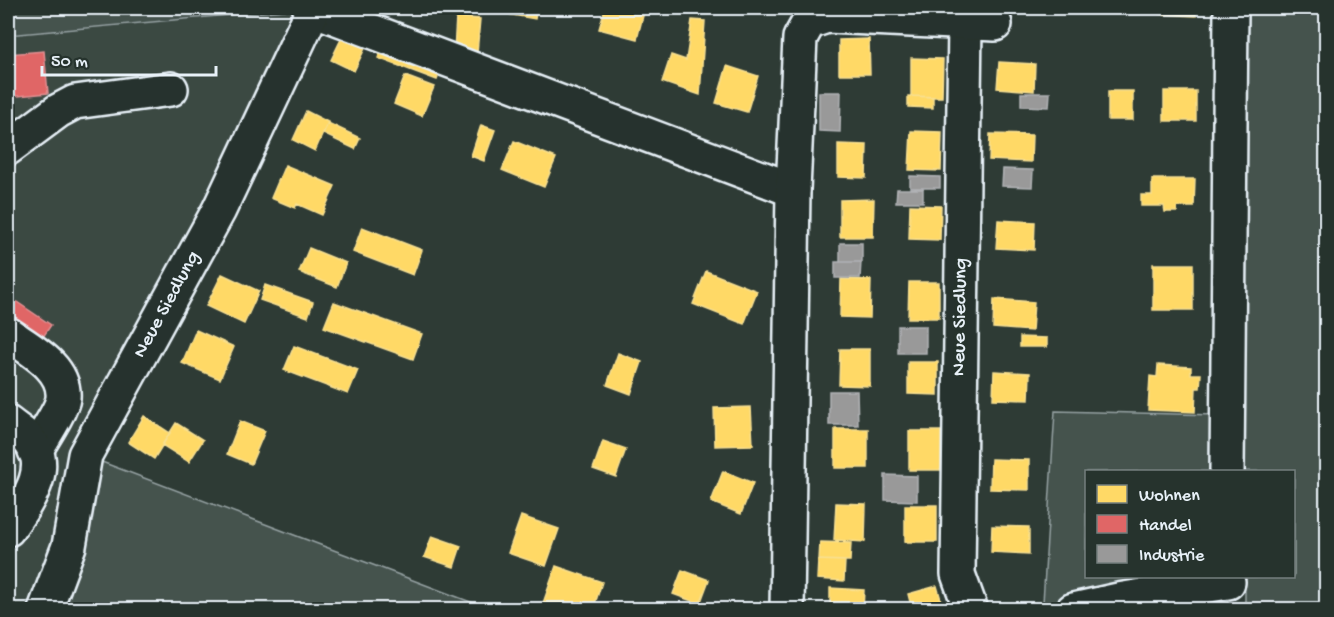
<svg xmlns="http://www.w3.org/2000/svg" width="1334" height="617" viewBox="0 0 1334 617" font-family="'Gochi Hand',sans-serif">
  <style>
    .built { fill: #3b4843 }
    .green { fill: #45524e; stroke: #96a2a3; stroke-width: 1.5 }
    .homes { fill: #ffd966; stroke: #f8e092; stroke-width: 1.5 }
    .shops { fill: #e06666; stroke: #e29092; stroke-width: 1.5 }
    .industry { fill: #999; stroke: #b1b3b6; stroke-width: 1.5 }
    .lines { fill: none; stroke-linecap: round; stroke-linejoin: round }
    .minor-casing { stroke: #e8f1f8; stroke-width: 38 }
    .minor { stroke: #26332d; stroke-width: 33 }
    .labels { text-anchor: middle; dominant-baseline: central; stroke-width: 6; stroke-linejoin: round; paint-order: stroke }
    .street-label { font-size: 20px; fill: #e8f1f8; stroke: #26332d }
  </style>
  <rect width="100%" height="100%" fill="#2e3b35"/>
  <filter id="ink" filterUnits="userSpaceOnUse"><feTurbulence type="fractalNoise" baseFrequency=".0167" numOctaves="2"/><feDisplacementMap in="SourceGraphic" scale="12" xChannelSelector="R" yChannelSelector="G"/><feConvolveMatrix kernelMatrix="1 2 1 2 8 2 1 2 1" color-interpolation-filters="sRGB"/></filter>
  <g filter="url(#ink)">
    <path class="built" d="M307 8 59 541 33 609 8 610V35Z"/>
    <path class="green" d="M8 8H307L8 35Z
      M1244 8H1326V609H1245V577L1294 576V472L1245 471Z
      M1055 411 1216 415V471L1086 472V576L1200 577 1043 603Z
      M94 459 489 609 60 610Z"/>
    <path class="homes" d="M491 8H537L535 19 490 11Z
      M605 8H645L637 39 599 29Z
      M1161 8H1196V16L1160 14Z
      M456 17 480 19 477 53 454 51Z
      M692 20 705 21 700 95 662 82 671 55 686 60Z
      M345 31 368 42 354 71 331 60Z
      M869 39 870 74H839V40Z
      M384 42 443 64 437 80 378 58Z
      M911 58 943 59 942 97 911 96Z
      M999 62 1035 64 1034 91 997 88Z
      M727 66 758 76 747 112 716 103Z
      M405 76 434 87 422 116 394 104Z
      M1108 91H1133V120H1108Z
      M1164 91H1196V121H1164Z
      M908 96 933 97V108L908 107Z
      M306 111 328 122 315 151 293 140Z
      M328 123 360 138 355 149 323 134Z
      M481 125 495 130 484 161 471 156Z
      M911 131 942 132 941 171 909 170Z
      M990 134 1032 135 1031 162 989 160Z
      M514 141 556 158 544 187 502 170Z
      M838 144 867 145 866 178 838 177Z
      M285 165 335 186 322 215 297 204 295 208 271 198Z
      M1152 179H1195L1194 207H1177V212H1165L1164 206H1141V195H1152Z
      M874 199 873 237H840V200Z
      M910 205 941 206 940 240 909 239Z
      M998 220 1035 222 1034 250 996 248Z
      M362 227 422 250 413 275 353 252Z
      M309 248 346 263 337 287 299 272Z
      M1153 264H1193V310H1153Z
      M706 271 757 291 744 324 693 304Z
      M222 274 259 291 244 324 206 306Z
      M841 279 871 280 870 318 840 317Z
      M909 282H939V318H908Z
      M265 285 313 302 308 317 260 300Z
      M994 299 1034 302 1032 331 993 328Z
      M334 302 422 334 413 359 324 327Z
      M196 330 234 347 220 379 182 363Z
      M1020 337 1047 338V347H1020Z
      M294 346 358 370 348 394 284 370Z
      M840 349H870V386L839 385Z
      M618 353 642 362 631 394 607 385Z
      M908 362H938V395L908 394Z
      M1158 365 1191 367V374H1201L1200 388H1196L1195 412 1148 410 1150 376 1157 377Z
      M994 371 1030 373 1029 400 993 399Z
      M751 407 753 445 715 446 714 408Z
      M144 416 170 433 154 459 128 442Z
      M240 421 265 431 251 464 227 454Z
      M176 423 203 440 189 462 162 445Z
      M835 429H868V468H835Z
      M909 431H941V470H909Z
      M603 441 626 449 616 477 593 469Z
      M991 459 1029 460V490L990 489Z
      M723 471 753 483 741 514 711 502Z
      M836 503 866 504 865 542 834 540Z
      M905 505H937V542H905Z
      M521 516 559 529 546 566 508 553Z
      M992 526 1029 527V554L991 552Z
      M432 536 461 546 454 567 424 557Z
      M820 542 851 543 850 561 819 560Z
      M818 560 845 561 844 581 817 579Z
      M556 566 602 582 593 610H554L542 606Z
      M682 570 709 580 700 604 673 594Z
      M937 586 944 610H912L908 594Z
      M830 588 864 590 863 610H830Z"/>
    <path class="shops" d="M44 51 48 93 8 97V54Z
      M8 296 51 325 39 343 8 321Z"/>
    <path class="industry" d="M819 92H841L840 132 819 131Z
      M1021 93H1050L1049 107 1021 106Z
      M1003 169 1033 170 1032 187 1002 186Z
      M910 176 940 177V188H910Z
      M897 189H923V202H896Z
      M840 243H862V262H840Z
      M835 262H861L860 278H835Z
      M898 326H926V353H898Z
      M829 391H857L858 425H829Z
      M885 475 917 476V501L885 500Z"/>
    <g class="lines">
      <defs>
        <g id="minor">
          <path d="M313 9 793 190"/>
          <path d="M965 23 958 574 971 610"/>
          <path d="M8 148 58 111 75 102 171 89"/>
          <path d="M8 334C29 349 66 367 63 398 62 409 42 439 35 451"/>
          <path d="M8 423C14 428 21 432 26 437 56 466 25 504 8 529"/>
          <path d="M1227 472 1231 8"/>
          <path id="s1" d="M45 610 69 546 85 455 219 210 314 8"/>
          <path d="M787 610 793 190 800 38 809 22 827 16 995 24"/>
          <path d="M1073 610 1118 600 1228 582"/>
        </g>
      </defs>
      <use href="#minor" class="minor-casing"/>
      <use href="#minor" class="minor"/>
    </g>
  </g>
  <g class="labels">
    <g class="street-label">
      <text stroke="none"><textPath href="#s1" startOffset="332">Neue Siedlung</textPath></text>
      <text transform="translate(961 317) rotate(-89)">Neue Siedlung</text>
    </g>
  </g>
  <rect width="1334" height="617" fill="none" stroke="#26332d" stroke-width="30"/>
  <rect x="15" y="15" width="1304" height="587" fill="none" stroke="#e8f1f8" stroke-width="2" filter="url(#ink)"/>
  <rect x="1085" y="470" width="210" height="108" fill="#26332d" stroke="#747f7e" stroke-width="1.5"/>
  <rect x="1097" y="485" width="30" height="18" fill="#ffd966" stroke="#747f7e" stroke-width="1.5"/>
  <text x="1139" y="500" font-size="18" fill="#e8f1f8">Wohnen</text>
  <rect x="1097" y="515" width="30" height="18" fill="#e06666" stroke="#747f7e" stroke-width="1.5"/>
  <text x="1139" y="530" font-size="18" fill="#e8f1f8">Handel</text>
  <rect x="1097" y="545" width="30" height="18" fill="#999999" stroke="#747f7e" stroke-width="1.5"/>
  <text x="1139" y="560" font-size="18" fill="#e8f1f8">Industrie</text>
  <path d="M42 66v9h174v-9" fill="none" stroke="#e8f1f8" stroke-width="3"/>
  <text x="51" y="66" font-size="18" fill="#e8f1f8" stroke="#26332d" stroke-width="4.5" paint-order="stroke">50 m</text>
</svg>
